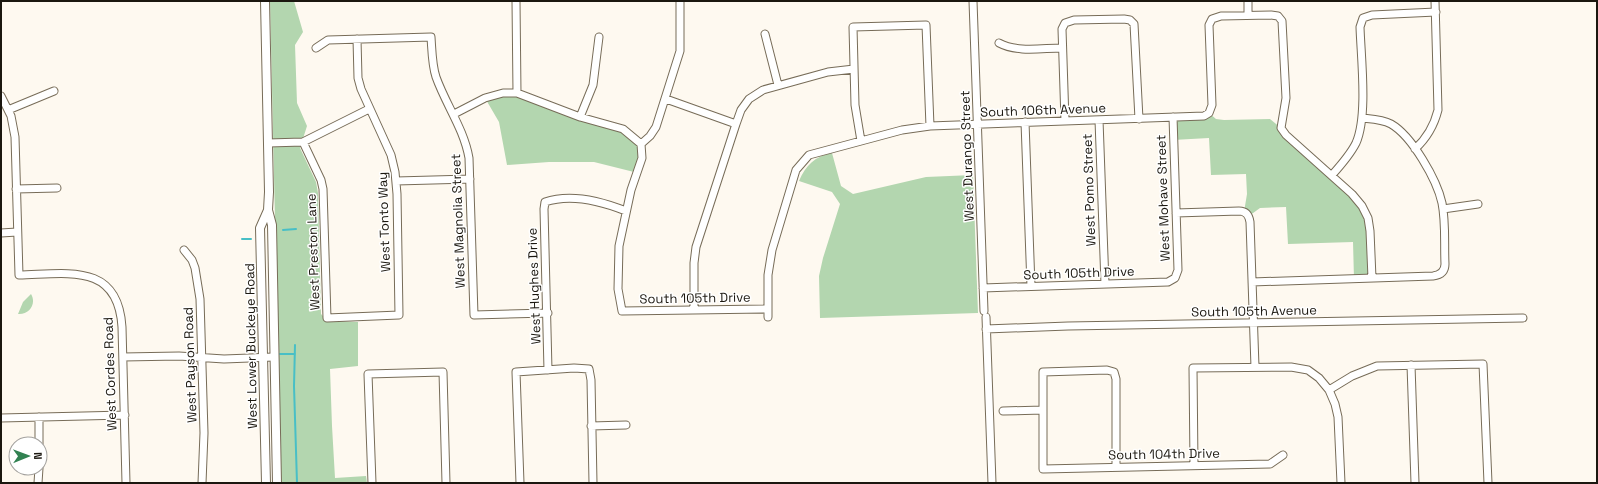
<svg xmlns="http://www.w3.org/2000/svg" width="1598" height="484" viewBox="0 0 1598 484" font-family="'Space Grotesk',sans-serif">
  <style>
    .green { fill: #b3d6af }
    .lines { fill: none; stroke-linecap: round; stroke-linejoin: round }
    .stream { stroke: #48bfc6; stroke-width: 2 }
    .minor-casing { stroke: #776c58; stroke-width: 9 }
    .major-casing { stroke: #776c58; stroke-width: 10 }
    .minor { stroke: #fff; stroke-width: 7 }
    .major { stroke: #fff; stroke-width: 8 }
    .labels { text-anchor: middle; dominant-baseline: central; stroke-width: 3; stroke-linejoin: round; paint-order: stroke }
    .street-label { font-size: 13px; fill: #1b170f; stroke: #fff }
  </style>
  <rect width="100%" height="100%" fill="#fef9f0"/>
  <path class="green" d="M270 1H294L303 32 295 45 297 103 307 126 300 148 316 182 318 193 321 314 328 321 358 322V366L330 369 332 426 335 478 366 476 367 483H281Z
    M517 93 623 129 641 144 638 173 594 162H549L507 165 499 122 485 98Z
    M1209 113 1216 119 1224 120 1270 119 1281 128 1365 212 1372 278 1354 279 1353 242 1288 244 1286 207 1260 208 1249 216 1244 212 1247 194 1246 174 1211 175 1209 138 1173 140V117Z
    M832 153 841 186 853 194 926 177 973 175 978 313 820 318 819 276 823 258 840 204 832 192 799 181C806 165 815 156 832 153Z
    M31 294C37 304 29 315 18 314L23 302Z"/>
  <g class="lines">
    <path class="stream" d="M283 230 296 229
      M242 239H251
      M295 345 294 386 297 483
      M280 354H295"/>
    <defs>
      <path id="minor" d="M516 1 517 93
        M973 1 984 311
        M1248 1V15
        M765 34 778 85
        M999 43C1018 53 1042 48 1062 48
        M316 48 328 40 431 37C432 51 432 65 436 77 446 105 464 129 469 158L474 315 548 313
        M1 96 11 116 15 137 19 275C67 274 118 262 122 327L126 483
        M666 99 736 124
        M8 110 54 91
        M454 114 485 98 503 93H517L580 117 623 129 641 144
        M580 117 593 85 599 37
        M1099 120 1105 284
        M1065 121 1062 29 1065 23 1074 20 1124 19 1130 20 1134 24 1139 119
        M1025 122 1031 286
        M861 141 855 105 853 27 926 25 930 126
        M303 142 321 180 323 189 327 318 399 315 397 194 395 172 391 155 361 89 358 78 357 39
        M268 143 303 142 369 109
        M641 144 642 158 631 190 619 246 618 289 622 311 768 309
        M641 144 650 136 656 127 680 51V1
        M1415 149C1427 138 1434 126 1438 110L1435 1
        M1332 175C1341 165 1350 155 1356 143 1368 116 1361 58 1360 27L1363 18 1372 15 1436 12
        M396 181 470 179
        M16 189 57 188
        M1443 209 1478 204
        M1176 213 1239 211C1246 211 1249 215 1250 222L1255 367
        M1 233 17 232
        M184 250 192 260 195 268 200 299 204 433 202 483
        M1252 282 1433 276C1441 275 1445 271 1445 264 1444 244 1446 223 1442 203 1437 180 1412 136 1391 124 1382 119 1372 119 1362 118
        M983 288 1168 282 1175 278 1178 270 1173 117
        M694 310V263L696 247 736 124 741 110 749 99 763 90 828 72 854 69
        M768 317V275L772 250 796 170 809 155 902 130 930 126 1204 116 1209 113 1212 105 1209 25 1212 19 1221 16 1271 15 1278 16 1282 21 1286 98 1281 128 1286 135 1352 194 1362 206 1368 218 1370 231 1372 278
        M986 317 992 483
        M986 329 1068 326 1523 318
        M123 357 179 356 224 359 274 357
        M1411 365 1415 483
        M548 370 544 209 545 202C571 193 601 201 626 211
        M1329 390 1335 404 1338 417 1341 483
        M1003 411 1043 410
        M39 417V444
        M1 418 125 415
        M591 426 626 425
        M1194 465 1193 368 1291 367 1308 370 1319 378 1329 390 1352 376 1377 366 1483 364 1488 483
        M1116 466V379L1114 372 1107 370 1043 372V469L1270 464 1283 455
        M38 483 39 468
        M372 483 368 374 443 372 446 483
        M520 483 516 372 574 368 589 369 591 380 593 483"/>
      <path id="major" d="M265 1 269 192 268 210 272 225 277 483
        M266 483 260 228 268 210"/>
    </defs>
    <use href="#minor" class="minor-casing"/>
    <use href="#major" class="major-casing"/>
    <use href="#minor" class="minor"/>
    <use href="#major" class="major"/>
  </g>
  <g class="labels">
    <g class="street-label">
      <text transform="translate(1043 110) rotate(-2)">South 106th Avenue</text>
      <text transform="translate(967 156) rotate(-92)">West Durango Street</text>
      <text transform="translate(1089 190) rotate(-92)">West Pomo Street</text>
      <text transform="translate(1163 198) rotate(-92)">West Mohave Street</text>
      <text transform="translate(458 221) rotate(-92)">West Magnolia Street</text>
      <text transform="translate(384 222) rotate(-92)">West Tonto Way</text>
      <text transform="translate(313 252) rotate(-92)">West Preston Lane</text>
      <text transform="translate(1079 273) rotate(-2)">South 105th Drive</text>
      <text transform="translate(534 286) rotate(-92)">West Hughes Drive</text>
      <text transform="translate(695 298) rotate(-1)">South 105th Drive</text>
      <text transform="translate(1254 311) rotate(-1)">South 105th Avenue</text>
      <text transform="translate(251 346) rotate(-91)">West Lower Buckeye Road</text>
      <text transform="translate(190 365) rotate(-92)">West Payson Road</text>
      <text transform="translate(110 374) rotate(-92)">West Cordes Road</text>
      <text transform="translate(1164 454) rotate(-1)">South 104th Drive</text>
    </g>
  </g>
  <rect width="1598" height="484" fill="none" stroke="#1b170f" stroke-width="4"/>
  <g transform="translate(28 456) rotate(89)"><circle r="19" fill="#ffffff" stroke="#a4a29f"/>
  <path d="M0-3L7 15L0 10L-7 15Z" fill="#318151"/>
  <text y="-6" font-size="11" font-weight="bold" text-anchor="middle" fill="#1b170f">N</text>
  </g>
</svg>
